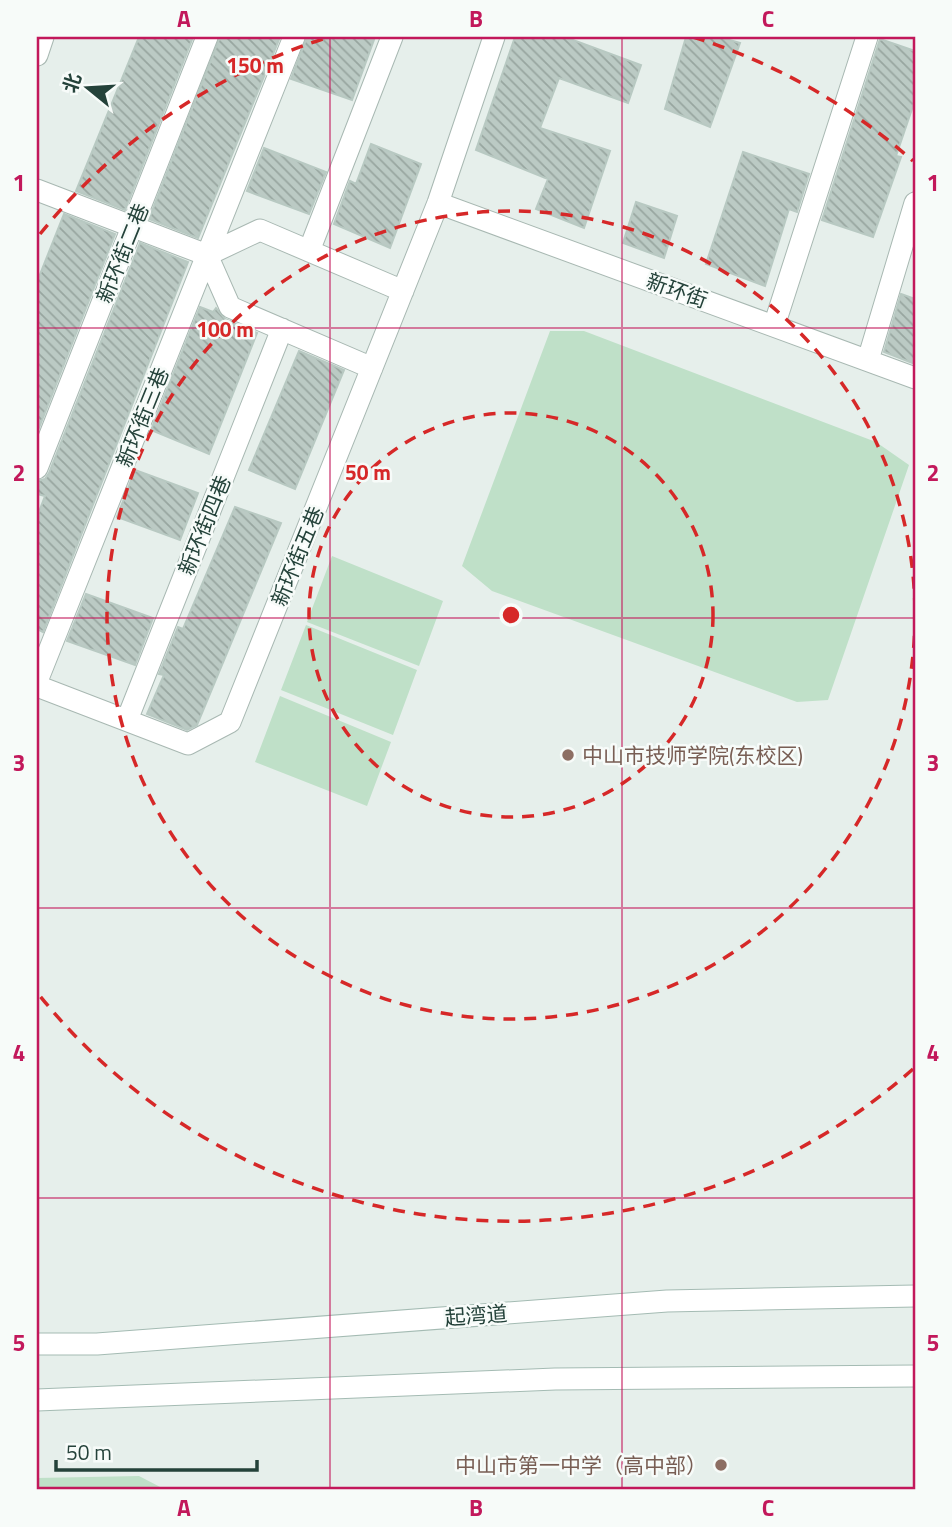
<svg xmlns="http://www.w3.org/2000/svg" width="952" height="1527" viewBox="0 0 952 1527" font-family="'Titillium Web','Noto Sans SC',sans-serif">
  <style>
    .garden { fill: #bfe0c8 }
    .building { fill: url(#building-back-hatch); stroke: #b8c9c2; stroke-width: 2 }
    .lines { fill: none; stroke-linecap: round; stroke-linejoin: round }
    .minor-casing { stroke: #a8b8b2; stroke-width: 23 }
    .secondary-casing { stroke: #a4bbb3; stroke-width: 23 }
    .minor { stroke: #fff; stroke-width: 21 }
    .secondary { stroke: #fff; stroke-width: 21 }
    .grid { fill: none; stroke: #c2185b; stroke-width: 2; stroke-opacity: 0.55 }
    .ring { fill: none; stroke: #d62828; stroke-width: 3.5; stroke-dasharray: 12 9 }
    .education-dot { fill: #8d6e63; stroke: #f7fbf9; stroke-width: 2.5 }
    .labels { text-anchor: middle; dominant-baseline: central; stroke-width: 5; stroke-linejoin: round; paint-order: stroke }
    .street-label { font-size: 21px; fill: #24423a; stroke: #f7fbf9 }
    .education-label { font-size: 21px; fill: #785e54; stroke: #f7fbf9; text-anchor: start }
    .centre { fill: #d62828; stroke: #f7fbf9; stroke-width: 3.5 }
    .ring-label { font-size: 21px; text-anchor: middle; font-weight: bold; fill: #d62828; stroke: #f7fbf9; stroke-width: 5; stroke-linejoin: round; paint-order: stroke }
    .neatline { fill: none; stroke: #c2185b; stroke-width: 2.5 }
    .grid-label { font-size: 23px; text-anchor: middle; font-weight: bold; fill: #c2185b }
  </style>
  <defs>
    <pattern id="building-back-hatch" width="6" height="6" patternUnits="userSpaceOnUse" patternTransform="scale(1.75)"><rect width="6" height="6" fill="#bbcac4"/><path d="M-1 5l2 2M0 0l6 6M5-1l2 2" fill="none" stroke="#98a6a0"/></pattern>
  </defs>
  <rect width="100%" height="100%" fill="#e6efeb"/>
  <path class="garden" d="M550 331H584L876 442 909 465 828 700 797 702 492 591 462 566Z
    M332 556 443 601 419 666 307 622Z
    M306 625 417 670 393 735 281 690Z
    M280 696 391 742 367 806 255 762Z
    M139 1476 166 1490H37V1478Z"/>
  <path class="building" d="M139 37H193L125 210 76 191Z
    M220 37H280L198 238 149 219Z
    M307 37H375L352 100 291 79Z
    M515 37H565L641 65 628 103 559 78 540 128 610 151 584 228 536 209 548 179 476 150Z
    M686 37H719L740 43 710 127 665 109Z
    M880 39 915 51V100L896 156 901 157 873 237 822 220Z
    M371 144 421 164 390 248 334 224 350 181 356 184Z
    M264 148 326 172 309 214 247 191Z
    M743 152 809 174 797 212 789 209 765 286 706 264Z
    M636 202 677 216 664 258 623 243Z
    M64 214 115 234 37 433V282Z
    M140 243 188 262 43 632 37 629V517L45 496 37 494V481L45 479 49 473Z
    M901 294 915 299V364L884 352Z
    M200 307 213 312 216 308 225 319 257 333 209 454 151 430Z
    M299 351 344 370 295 489 249 470Z
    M135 470 198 493 180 540 117 517Z
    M235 507 281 523 197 725 187 730 147 714 164 675 159 674 178 627 183 629Z
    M86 594 153 618 135 665 67 641Z"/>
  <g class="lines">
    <defs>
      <path id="minor" d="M37 55 43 37
        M37 190 207 255 230 307 372 368
        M438 203 915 378
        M309 251 392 37
        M207 255 260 230 403 291
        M774 326 867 37
        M868 360 915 203
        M37 468 207 37
        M37 681 294 37
        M37 686 188 744 230 722 438 203 494 37
        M127 720 282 329"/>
      <path id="secondary" d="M37 1344H97L667 1301 915 1296
        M37 1400 555 1379 915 1376"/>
    </defs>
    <use href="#minor" class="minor-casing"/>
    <use href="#secondary" class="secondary-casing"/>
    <use href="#minor" class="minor"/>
    <use href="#secondary" class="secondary"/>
  </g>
  <path class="grid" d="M330 37V1490M622 37V1490M37 328H915M37 618H915M37 908H915M37 1198H915"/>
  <g class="ring">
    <circle cx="511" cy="615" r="202"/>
    <circle cx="511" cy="615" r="404"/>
    <path d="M913 1069A606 606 0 0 1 40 996M40 234A606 606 0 0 1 329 37M693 37A606 606 0 0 1 913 161"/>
  </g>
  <g class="education-dot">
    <circle cx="568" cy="755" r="7"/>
    <circle cx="721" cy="1465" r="7"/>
  </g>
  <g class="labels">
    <g class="street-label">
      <text transform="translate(122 253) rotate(-68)">新环街二巷</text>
      <text transform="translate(677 290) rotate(20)">新环街</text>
      <text transform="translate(142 417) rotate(-68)">新环街三巷</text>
      <text transform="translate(204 525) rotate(-68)">新环街四巷</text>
      <text transform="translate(297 556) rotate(-68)">新环街五巷</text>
      <text transform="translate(476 1315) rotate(-4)">起湾道</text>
    </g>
    <g class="education-label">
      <text x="582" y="755">中山市技师学院(东校区)</text>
      <text x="707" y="1465" text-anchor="end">中山市第一中学（高中部）</text>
    </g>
  </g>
  <circle cx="511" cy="615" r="10" class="centre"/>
  <g class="ring-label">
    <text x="255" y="73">150 m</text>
    <text x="225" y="337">100 m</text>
    <text x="368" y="480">50 m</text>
  </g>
  <rect width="952" height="1527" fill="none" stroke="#f7fbf9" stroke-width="77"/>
  <g transform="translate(88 88) rotate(288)" stroke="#f7fbf9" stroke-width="5" paint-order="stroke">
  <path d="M0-5L12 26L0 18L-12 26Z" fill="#24423a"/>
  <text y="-10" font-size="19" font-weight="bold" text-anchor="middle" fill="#24423a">北</text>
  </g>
  <path d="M56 1460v10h201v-10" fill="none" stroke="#24423a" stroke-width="3.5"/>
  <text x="66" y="1460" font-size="21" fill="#24423a" stroke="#f7fbf9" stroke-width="5" paint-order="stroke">50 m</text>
  <rect x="38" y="38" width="876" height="1450" class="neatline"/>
  <g class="grid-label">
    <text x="184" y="27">A</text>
    <text x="476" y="27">B</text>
    <text x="768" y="27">C</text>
    <text x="19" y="191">1</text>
    <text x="933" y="191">1</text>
    <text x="19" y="481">2</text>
    <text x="933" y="481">2</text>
    <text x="19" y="771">3</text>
    <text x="933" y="771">3</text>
    <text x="19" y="1061">4</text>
    <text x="933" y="1061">4</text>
    <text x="19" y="1351">5</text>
    <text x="933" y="1351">5</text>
    <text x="184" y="1516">A</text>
    <text x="476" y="1516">B</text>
    <text x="768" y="1516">C</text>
  </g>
</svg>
